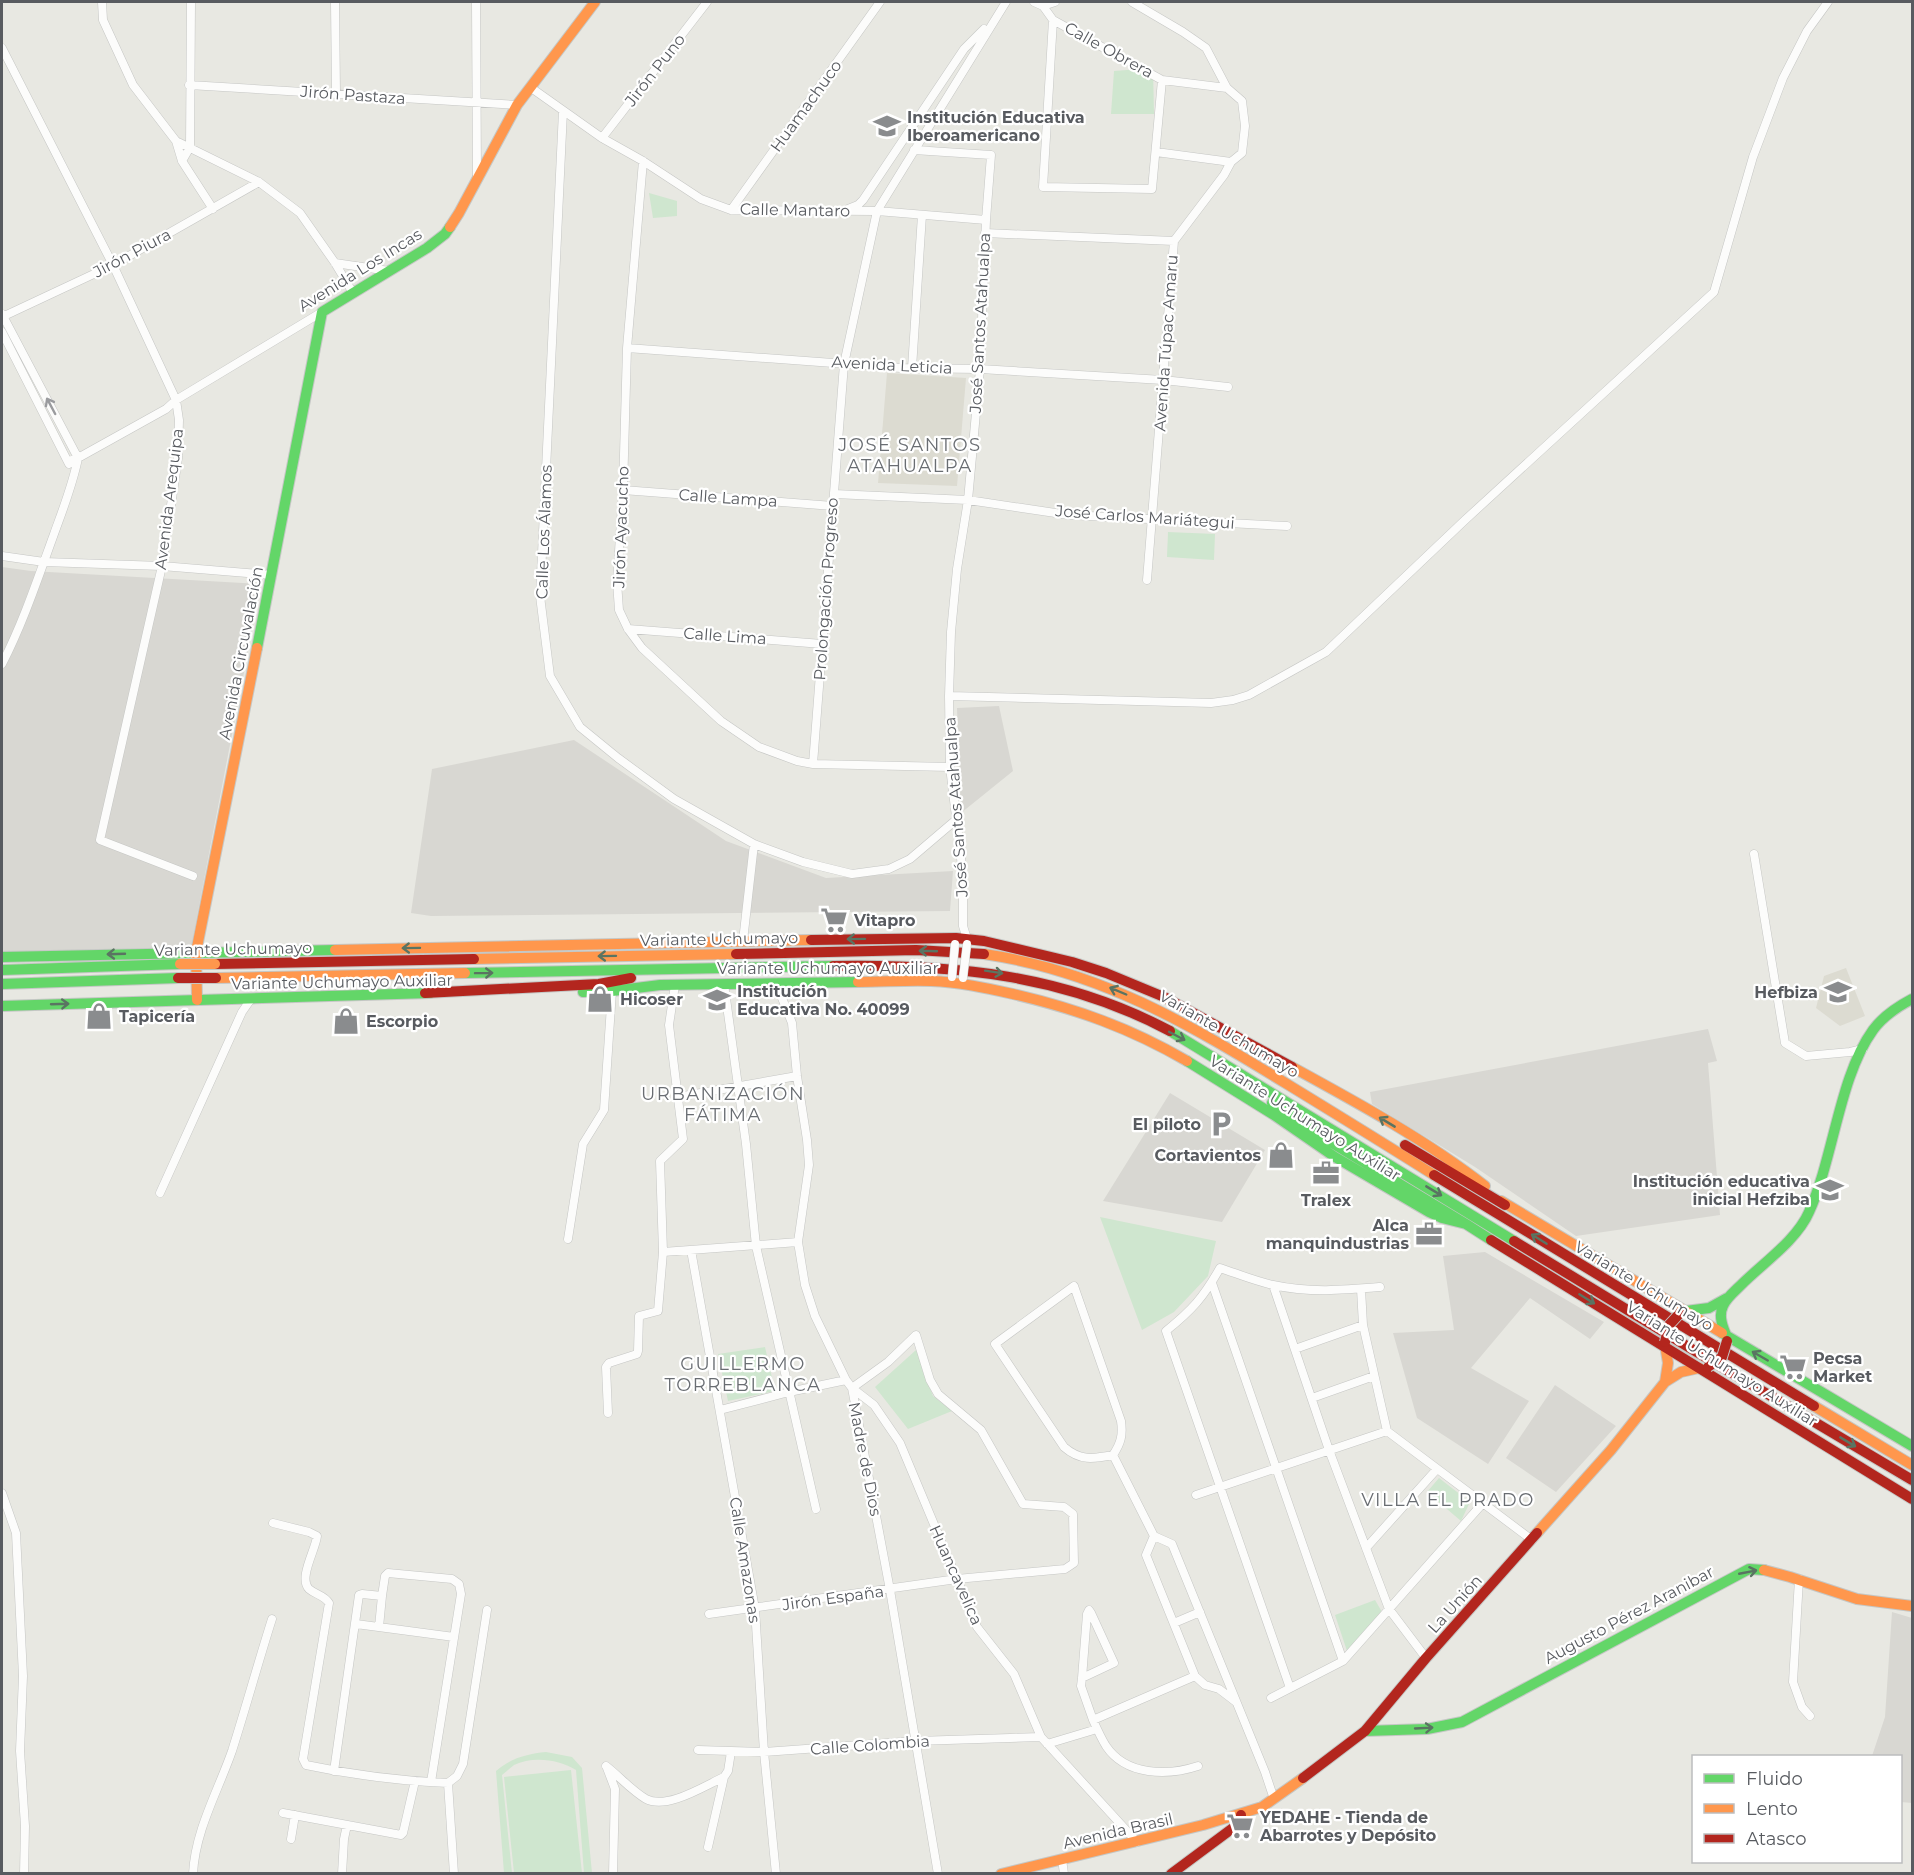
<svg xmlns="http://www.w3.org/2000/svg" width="1914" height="1875" viewBox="0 0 1914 1875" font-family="Montserrat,sans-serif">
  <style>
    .industrial { fill: #d8d7d2 }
    .education { fill: #dcdbd1 }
    .green { fill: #cfe6cf }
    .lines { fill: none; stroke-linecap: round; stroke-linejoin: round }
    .street-casing { stroke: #c5c6c4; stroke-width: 9 }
    .fast-casing { stroke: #c5c7c5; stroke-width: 12 }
    .slow-casing { stroke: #c5c7c5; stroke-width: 12 }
    .jam-casing { stroke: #c5c7c5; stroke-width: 12 }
    .street { stroke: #fcfcfb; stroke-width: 8 }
    .fast { stroke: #63d668; stroke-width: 10 }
    .slow { stroke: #ff974d; stroke-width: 10 }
    .jam { stroke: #b3261e; stroke-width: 10 }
    .street-bridge-casing { stroke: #c5c6c4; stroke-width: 9; stroke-linecap: butt }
    .slow-bridge-casing { stroke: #c5c7c5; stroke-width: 12; stroke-linecap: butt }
    .jam-bridge-casing { stroke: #c5c7c5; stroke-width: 12; stroke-linecap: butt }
    .street-bridge { stroke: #fcfcfb; stroke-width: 8 }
    .slow-bridge { stroke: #ff974d; stroke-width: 10 }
    .jam-bridge { stroke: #b3261e; stroke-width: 10 }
    .oneway { stroke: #9a9b9e }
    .oneway2 { stroke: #5a7462 }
    .labels { text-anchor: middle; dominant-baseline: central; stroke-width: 4.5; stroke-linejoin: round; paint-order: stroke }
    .street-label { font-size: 16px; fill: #585b60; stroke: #fff }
    .poi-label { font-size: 16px; font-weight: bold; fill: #585b60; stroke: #fff; text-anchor: start }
    .neighbourhood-label { font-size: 18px; letter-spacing: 1.5px; fill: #696d72; stroke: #fff }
  </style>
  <rect width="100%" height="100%" fill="#e8e8e2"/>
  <path class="industrial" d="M2 567 31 571 261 584 191 947 2 952Z
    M999 706 1013 771 961 813 957 708Z
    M574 740 726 841 826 878 953 871 950 911 431 916 411 913 432 769Z
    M1708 1029 1717 1061 1708 1063 1720 1215 1576 1236 1475 1167 1372 1104 1370 1092Z
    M1170 1093 1265 1150 1222 1222 1103 1201Z
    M1485 1252 1604 1322 1590 1339 1530 1298 1471 1368 1529 1401 1488 1464 1417 1418 1393 1333 1454 1330 1443 1256Z
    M1555 1385 1616 1426 1556 1492 1506 1458Z
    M1892 1612 1912 1618V1803L1901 1802 1900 1756H1872L1885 1717Z"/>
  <path class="education" d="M887 373 966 378 957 486 878 483Z
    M1846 968 1865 1016 1840 1026 1816 1008 1824 976Z"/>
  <path class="green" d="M1153 68 1154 114H1111L1114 71Z
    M649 193 677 201V216L653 218Z
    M1168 532 1215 534 1214 560 1167 557Z
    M1100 1217 1216 1241 1208 1276 1174 1312 1142 1330Z
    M765 1347 775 1391 728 1401 718 1354Z
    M916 1350 933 1396 952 1411 908 1429 875 1387Z
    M1439 1478 1470 1502 1461 1521 1427 1492Z
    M1375 1600 1382 1612 1347 1651 1335 1615Z
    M546 1752 572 1757 582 1768 592 1873H584L576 1770C559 1759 532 1756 514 1765 510 1768 506 1772 502 1775L512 1873H504L496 1771C511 1758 527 1754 546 1752Z
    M571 1770 582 1873H514L504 1777Z"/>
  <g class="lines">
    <defs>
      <path id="street" d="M102 2 103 20 133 85 176 141 182 161 213 209
        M335 2 336 94
        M476 2 477 177
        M1034 2 1043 6 1053 20 1162 80 1227 88
        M1132 2 1183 32 1206 48 1227 88 1242 101 1245 126 1242 153 1231 162 1224 175 1174 241 1147 580
        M1043 6 1055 2
        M1053 20 1043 187 1152 189 1162 80
        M2 48 113 265 176 400 179 420 178 458 162 566 100 840 193 876
        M189 85 517 105
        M530 87 602 138 643 161 701 199 731 210 877 211 986 220
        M563 111 540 596 550 676 580 727 618 758 674 799 754 844 803 862 852 874 889 869 910 859 957 819
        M602 138 707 2
        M176 141 259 182 300 213 335 263 353 293
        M914 150 991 155 986 220 980 369 968 500 957 569 951 632 949 696 950 767 963 875V926L968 942
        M1156 152 1231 162
        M182 161 190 147 191 2
        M643 161 627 348 623 490 617 582 619 610 628 629 642 648 721 721 759 747 797 761 813 764 950 767
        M848 209 858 205 863 200 964 49 984 29
        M731 210 880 2
        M985 233 1174 241
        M335 263 389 271
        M2 314 78 458C73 484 63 509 54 534 38 578 23 623 2 664
        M2 317 113 265 259 182
        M2 332 69 464
        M627 348 901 368 980 369 1163 380 1228 387
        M912 368 922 215
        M68 461 78 458 166 409 176 400 322 312
        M623 490 833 506
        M834 494 968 500 1069 515 1287 526
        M2 556 44 562 162 566 272 575
        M628 629 822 644
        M949 696 1211 703 1233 700 1249 695 1326 652 1465 520 1714 292 1753 157 1783 78 1807 31 1828 2
        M813 764 844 364 877 211 1006 2
        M1754 854 1785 1043 1806 1056 1850 1052 1863 1049
        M743 941 754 844
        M776 983 792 1023 797 1076 807 1140 809 1165 798 1242 805 1285 815 1316 846 1380 852 1388 890 1590 938 1874
        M724 984 746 1144 756 1246 816 1509
        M678 1097 797 1076
        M160 1193 242 1012 251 999
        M568 1239 583 1144 604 1110 612 991
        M691 1250 755 1609 764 1752 776 1874
        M663 1252 798 1242
        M1212 1283 1343 1661
        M1273 1285 1329 1450 1389 1609 1426 1658
        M1361 1289 1363 1325 1387 1431 1532 1540
        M1295 1349 1363 1325
        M852 1388 874 1405 900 1443 977 1627 1014 1674 1041 1737 1137 1842
        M1312 1398 1374 1376
        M720 1410 789 1392 846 1380
        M608 1413 606 1367 609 1363 637 1354 638 1351 639 1316 658 1311 663 1252 660 1161 683 1139 669 1025 675 985
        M1113 1455C1093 1459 1080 1461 1064 1447L995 1344 1074 1286 1121 1421C1123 1435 1121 1443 1113 1455L1154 1536 1172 1544 1265 1772 1274 1799
        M2 1493 16 1533 23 1676 20 1751 25 1826 24 1874
        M1196 1495 1387 1431
        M273 1523 309 1532 317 1536C316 1549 298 1578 309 1589 316 1595 324 1595 329 1603L303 1759 306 1765C353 1775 400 1781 448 1783L457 1776 463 1764 487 1610
        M1154 1536 1146 1555 1195 1676 1205 1685 1219 1689 1236 1702
        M1366 1548 1437 1469
        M1799 1579 1793 1682 1802 1707 1810 1716
        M709 1614 957 1579 1065 1569 1074 1563 1073 1514 1064 1507 1023 1504 981 1430 938 1394 930 1380 916 1335 888 1362 852 1388
        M1174 1623 1200 1612
        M356 1624 454 1637
        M379 1627 382 1596
        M1082 1678 1114 1663 1091 1613 1089 1610 1087 1614 1082 1678 1081 1686 1093 1720 1195 1676
        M1290 1688 1166 1331C1192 1310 1203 1298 1220 1268 1238 1274 1255 1281 1273 1285 1309 1293 1344 1290 1380 1287
        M1271 1698 1343 1661 1483 1503
        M1093 1720C1097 1729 1101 1738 1106 1746 1126 1776 1168 1776 1198 1766
        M1047 1744 1097 1729
        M698 1750 764 1752 916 1741 1041 1737
        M606 1766C619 1776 632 1791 646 1799 667 1810 704 1786 724 1777L728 1771 731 1752
        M607 1768 615 1789 613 1874
        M334 1771 359 1595 362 1594 382 1596 385 1576 388 1573 452 1579 459 1584 461 1594 431 1782
        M448 1783 454 1874
        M283 1813 401 1835 403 1833 415 1781
        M291 1839 295 1815
        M708 1847 724 1777
        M1062 1859 1064 1874
        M193 1874C195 1831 218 1791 232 1751 246 1707 258 1663 272 1619
        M342 1874 344 1839 347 1825"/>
      <path id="fast" d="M257 648 322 312 427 248 445 234 450 227
        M2 957 335 950
        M2 970 180 964
        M465 973 833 966
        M2 984 178 978
        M583 992 612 991 660 985 858 982
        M2 1006 430 993
        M1170 1031 1514 1241
        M1187 1061 1274 1115 1335 1157 1429 1212 1442 1218 1466 1224 1491 1240
        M1272 1103 1299 1123 1466 1224
        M1686 1311 1709 1308 1727 1298
        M1722 1333 1912 1446
        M1727 1337C1723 1328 1718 1316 1723 1306 1726 1298 1735 1291 1741 1285 1762 1264 1797 1240 1809 1212 1834 1157 1839 1077 1873 1030 1883 1016 1897 1007 1912 999
        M1365 1731 1427 1729 1462 1722 1749 1569 1764 1570"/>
      <path id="slow" d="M450 227 459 213 517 105 595 2
        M335 950 811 940
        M984 954C1100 971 1189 1024 1287 1084 1336 1114 1385 1144 1434 1175
        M474 959 736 954
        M216 978 465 973
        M858 982C883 982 907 980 931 981 959 982 986 988 1013 994 1077 1009 1130 1028 1187 1061
        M197 1000 196 952 257 648
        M1292 1067C1358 1103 1426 1140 1485 1186
        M1501 1201 1722 1333
        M1665 1345 1668 1363 1665 1382
        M1814 1406 1912 1465
        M1537 1533 1611 1450 1665 1382 1681 1372 1699 1368
        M1764 1570 1790 1577 1857 1599 1912 1606
        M1001 1874 1203 1825 1262 1807 1303 1778"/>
      <path id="jam" d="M811 940 956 938 984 941 1072 962 1106 973 1164 997 1292 1067
        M736 954 916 950 984 954
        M215 964 474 959
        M833 966C952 964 1063 974 1170 1031
        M425 993 599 984 631 978
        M1405 1145 1505 1205
        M1434 1175 1814 1406
        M1491 1240 1912 1499
        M1514 1241 1690 1348 1912 1480
        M1303 1778 1365 1731 1426 1658 1537 1533
        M1171 1874 1241 1822V1815"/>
    </defs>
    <use href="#street" class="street-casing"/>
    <use href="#fast" class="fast-casing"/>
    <use href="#slow" class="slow-casing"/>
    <use href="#jam" class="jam-casing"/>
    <use href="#street" class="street"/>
    <use href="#fast" class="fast"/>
    <use href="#slow" class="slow"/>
    <use href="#jam" class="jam"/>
    <defs>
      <path id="street-bridge" d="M952 977 955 944
        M963 978 967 944"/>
      <path id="slow-bridge" d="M180 964H215"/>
      <path id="jam-bridge" d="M178 978H216
        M1665 1342 1669 1325 1681 1312
        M1708 1367 1722 1357 1727 1341"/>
    </defs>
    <use href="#street-bridge" class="street-bridge-casing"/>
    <use href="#slow-bridge" class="slow-bridge-casing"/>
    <use href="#jam-bridge" class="jam-bridge-casing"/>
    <use href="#street-bridge" class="street-bridge"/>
    <use href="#slow-bridge" class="slow-bridge"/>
    <use href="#jam-bridge" class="jam-bridge"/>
  </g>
  <defs><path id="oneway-shaft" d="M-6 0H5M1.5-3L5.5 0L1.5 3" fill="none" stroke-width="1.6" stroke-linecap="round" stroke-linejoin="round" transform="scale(1.5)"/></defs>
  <use class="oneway" href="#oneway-shaft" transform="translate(51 406) rotate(-118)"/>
  <g class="oneway2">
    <use href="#oneway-shaft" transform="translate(856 939) rotate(179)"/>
    <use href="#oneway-shaft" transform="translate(411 948) rotate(179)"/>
    <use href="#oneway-shaft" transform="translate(928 951) rotate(-178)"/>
    <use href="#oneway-shaft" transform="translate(116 954) rotate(178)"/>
    <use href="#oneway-shaft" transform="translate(607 956) rotate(179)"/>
    <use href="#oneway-shaft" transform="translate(994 972) rotate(9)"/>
    <use href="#oneway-shaft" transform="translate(484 973) rotate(-1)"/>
    <use href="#oneway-shaft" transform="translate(1118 991) rotate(-157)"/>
    <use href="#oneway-shaft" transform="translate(60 1004) rotate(-2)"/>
    <use href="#oneway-shaft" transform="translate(1177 1036) rotate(28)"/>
    <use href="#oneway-shaft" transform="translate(1387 1122) rotate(-149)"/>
    <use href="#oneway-shaft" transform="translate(1434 1191) rotate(31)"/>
    <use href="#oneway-shaft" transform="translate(1539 1239) rotate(-148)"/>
    <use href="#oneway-shaft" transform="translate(1587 1299) rotate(32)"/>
    <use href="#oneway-shaft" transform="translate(1760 1356) rotate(-150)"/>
    <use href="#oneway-shaft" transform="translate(1848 1442) rotate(31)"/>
    <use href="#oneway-shaft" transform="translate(1748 1572) rotate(-11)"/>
    <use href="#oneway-shaft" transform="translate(1424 1728) rotate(-3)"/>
  </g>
  <defs>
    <symbol id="school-bare" viewBox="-9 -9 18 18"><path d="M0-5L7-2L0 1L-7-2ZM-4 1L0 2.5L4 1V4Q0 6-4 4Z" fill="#8a8c8e" stroke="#fff" stroke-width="2.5" paint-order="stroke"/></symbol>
    <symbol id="supermarket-bare" viewBox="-9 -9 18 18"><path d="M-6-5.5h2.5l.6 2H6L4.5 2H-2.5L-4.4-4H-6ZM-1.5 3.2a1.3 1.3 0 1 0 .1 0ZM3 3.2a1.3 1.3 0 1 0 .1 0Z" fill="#8a8c8e" stroke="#fff" stroke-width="2.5" paint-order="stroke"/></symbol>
    <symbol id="shop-bare" viewBox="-9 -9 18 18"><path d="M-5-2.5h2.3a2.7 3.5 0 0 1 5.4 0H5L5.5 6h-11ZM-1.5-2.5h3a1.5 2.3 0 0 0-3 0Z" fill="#8a8c8e" stroke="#fff" stroke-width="2.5" paint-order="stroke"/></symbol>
    <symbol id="parking-bare" viewBox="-9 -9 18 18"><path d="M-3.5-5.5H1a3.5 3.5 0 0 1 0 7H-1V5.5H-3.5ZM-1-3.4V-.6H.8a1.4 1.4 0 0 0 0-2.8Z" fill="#8a8c8e" stroke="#fff" stroke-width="2.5" paint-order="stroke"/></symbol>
    <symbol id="office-bare" viewBox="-9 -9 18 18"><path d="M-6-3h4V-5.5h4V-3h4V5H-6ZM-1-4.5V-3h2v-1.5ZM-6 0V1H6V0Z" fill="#8a8c8e" stroke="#fff" stroke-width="2.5" paint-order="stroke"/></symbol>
  </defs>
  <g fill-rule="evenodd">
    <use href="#school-bare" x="868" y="107" width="38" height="38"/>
    <use href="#supermarket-bare" x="815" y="901" width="38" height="38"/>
    <use href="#school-bare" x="1819" y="973" width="38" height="38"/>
    <use href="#shop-bare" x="581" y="980" width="38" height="38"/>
    <use href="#school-bare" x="698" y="981" width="38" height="38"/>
    <use href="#shop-bare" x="80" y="997" width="38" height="38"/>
    <use href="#shop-bare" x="327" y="1002" width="38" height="38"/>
    <use href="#parking-bare" x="1202" y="1105" width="38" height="38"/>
    <use href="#shop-bare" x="1262" y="1136" width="38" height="38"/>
    <use href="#office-bare" x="1307" y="1154" width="38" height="38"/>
    <use href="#school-bare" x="1811" y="1171" width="38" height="38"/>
    <use href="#office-bare" x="1410" y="1215" width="38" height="38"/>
    <use href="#supermarket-bare" x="1774" y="1348" width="38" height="38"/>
    <use href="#supermarket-bare" x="1221" y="1807" width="38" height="38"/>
  </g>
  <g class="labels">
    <g class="street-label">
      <text transform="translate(1109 50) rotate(29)">Calle Obrera</text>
      <text transform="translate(655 70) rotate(-52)">Jirón Puno</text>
      <text transform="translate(353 95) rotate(4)">Jirón Pastaza</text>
      <text transform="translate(806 106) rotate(-54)">Huamachuco</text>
      <text transform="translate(795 210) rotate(1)">Calle Mantaro</text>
      <text transform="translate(132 253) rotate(-28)">Jirón Piura</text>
      <text transform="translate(360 270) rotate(-32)">Avenida Los Incas</text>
      <text transform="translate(980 323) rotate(-87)">José Santos Atahualpa</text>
      <text transform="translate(1166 343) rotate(-86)">Avenida Túpac Amaru</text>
      <text transform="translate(892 365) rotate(3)">Avenida Leticia</text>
      <text transform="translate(728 498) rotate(4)">Calle Lampa</text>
      <text transform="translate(169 499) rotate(-83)">Avenida Arequipa</text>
      <text transform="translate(1145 517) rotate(4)">José Carlos Mariátegui</text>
      <text transform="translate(621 527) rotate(-88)">Jirón Ayacucho</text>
      <text transform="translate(544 532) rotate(-88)">Calle Los Álamos</text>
      <text transform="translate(826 589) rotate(-86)">Prolongación Progreso</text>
      <text transform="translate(725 636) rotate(4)">Calle Lima</text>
      <text transform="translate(241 653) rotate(-79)">Avenida Circuvalación</text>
      <text transform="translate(956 807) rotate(-94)">José Santos Atahualpa</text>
      <text transform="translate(719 939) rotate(-1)">Variante Uchumayo</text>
      <text transform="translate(233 949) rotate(-1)">Variante Uchumayo</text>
      <text x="828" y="968">Variante Uchumayo Auxiliar</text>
      <text transform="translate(342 982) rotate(-1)">Variante Uchumayo Auxiliar</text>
      <text transform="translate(1229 1034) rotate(30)">Variante Uchumayo</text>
      <text transform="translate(1305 1118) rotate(32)">Variante Uchumayo Auxiliar</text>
      <text transform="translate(1644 1286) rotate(31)">Variante Uchumayo</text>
      <text transform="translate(1722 1364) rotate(32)">Variante Uchumayo Auxiliar</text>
      <text transform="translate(865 1459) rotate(79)">Madre de Dios</text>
      <text transform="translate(745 1560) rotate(81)">Calle Amazonas</text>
      <text transform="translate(956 1575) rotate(66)">Huancavelica</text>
      <text transform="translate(833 1598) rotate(-8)">Jirón España</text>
      <text transform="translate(1455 1604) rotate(-48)">La Unión</text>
      <text transform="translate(1629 1615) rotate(-28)">Augusto Pérez Aranibar</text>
      <text transform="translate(870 1745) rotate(-4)">Calle Colombia</text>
      <text transform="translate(1118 1831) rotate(-13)">Avenida Brasil</text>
    </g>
    <g class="poi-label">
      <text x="907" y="117">Institución Educativa<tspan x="907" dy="18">Iberoamericano</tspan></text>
      <text x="854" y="920">Vitapro</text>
      <text x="737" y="991">Institución<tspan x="737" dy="18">Educativa No. 40099</tspan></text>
      <text x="1818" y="992" text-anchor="end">Hefbiza</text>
      <text x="620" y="999">Hicoser</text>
      <text x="119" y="1016">Tapicería</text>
      <text x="366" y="1021">Escorpio</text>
      <text x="1201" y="1124" text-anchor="end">El piloto</text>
      <text x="1261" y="1155" text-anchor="end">Cortavientos</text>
      <text x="1810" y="1181" text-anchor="end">Institución educativa<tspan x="1810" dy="18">inicial Hefziba</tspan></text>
      <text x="1326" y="1200" text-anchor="middle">Tralex</text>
      <text x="1409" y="1225" text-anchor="end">Alca<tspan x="1409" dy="18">manquindustrias</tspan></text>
      <text x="1813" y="1358">Pecsa<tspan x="1813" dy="18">Market</tspan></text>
      <text x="1260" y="1817">YEDAHE - Tienda de<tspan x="1260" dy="18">Abarrotes y Depósito</tspan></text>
    </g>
    <g class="neighbourhood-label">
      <text x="910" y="445">JOSÉ SANTOS<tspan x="910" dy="21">ATAHUALPA</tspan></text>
      <text x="723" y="1094">URBANIZACIÓN<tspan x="723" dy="21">FÁTIMA</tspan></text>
      <text x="743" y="1364">GUILLERMO<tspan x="743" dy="21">TORREBLANCA</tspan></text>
      <text x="1448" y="1500">VILLA EL PRADO</text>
    </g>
  </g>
  <rect width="1914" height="1875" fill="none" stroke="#585b60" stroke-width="6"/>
  <rect x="1692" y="1755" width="210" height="108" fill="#ffffff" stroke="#bcbdbf" stroke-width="1.5"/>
  <rect x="1704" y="1774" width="30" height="9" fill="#63d668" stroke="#bcbdbf" stroke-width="1.5"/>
  <text x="1746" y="1785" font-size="18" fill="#585b60">Fluido</text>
  <rect x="1704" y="1804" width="30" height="9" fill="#ff974d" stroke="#bcbdbf" stroke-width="1.5"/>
  <text x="1746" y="1815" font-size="18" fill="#585b60">Lento</text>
  <rect x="1704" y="1834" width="30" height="9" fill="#b3261e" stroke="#bcbdbf" stroke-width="1.5"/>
  <text x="1746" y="1845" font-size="18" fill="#585b60">Atasco</text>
</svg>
